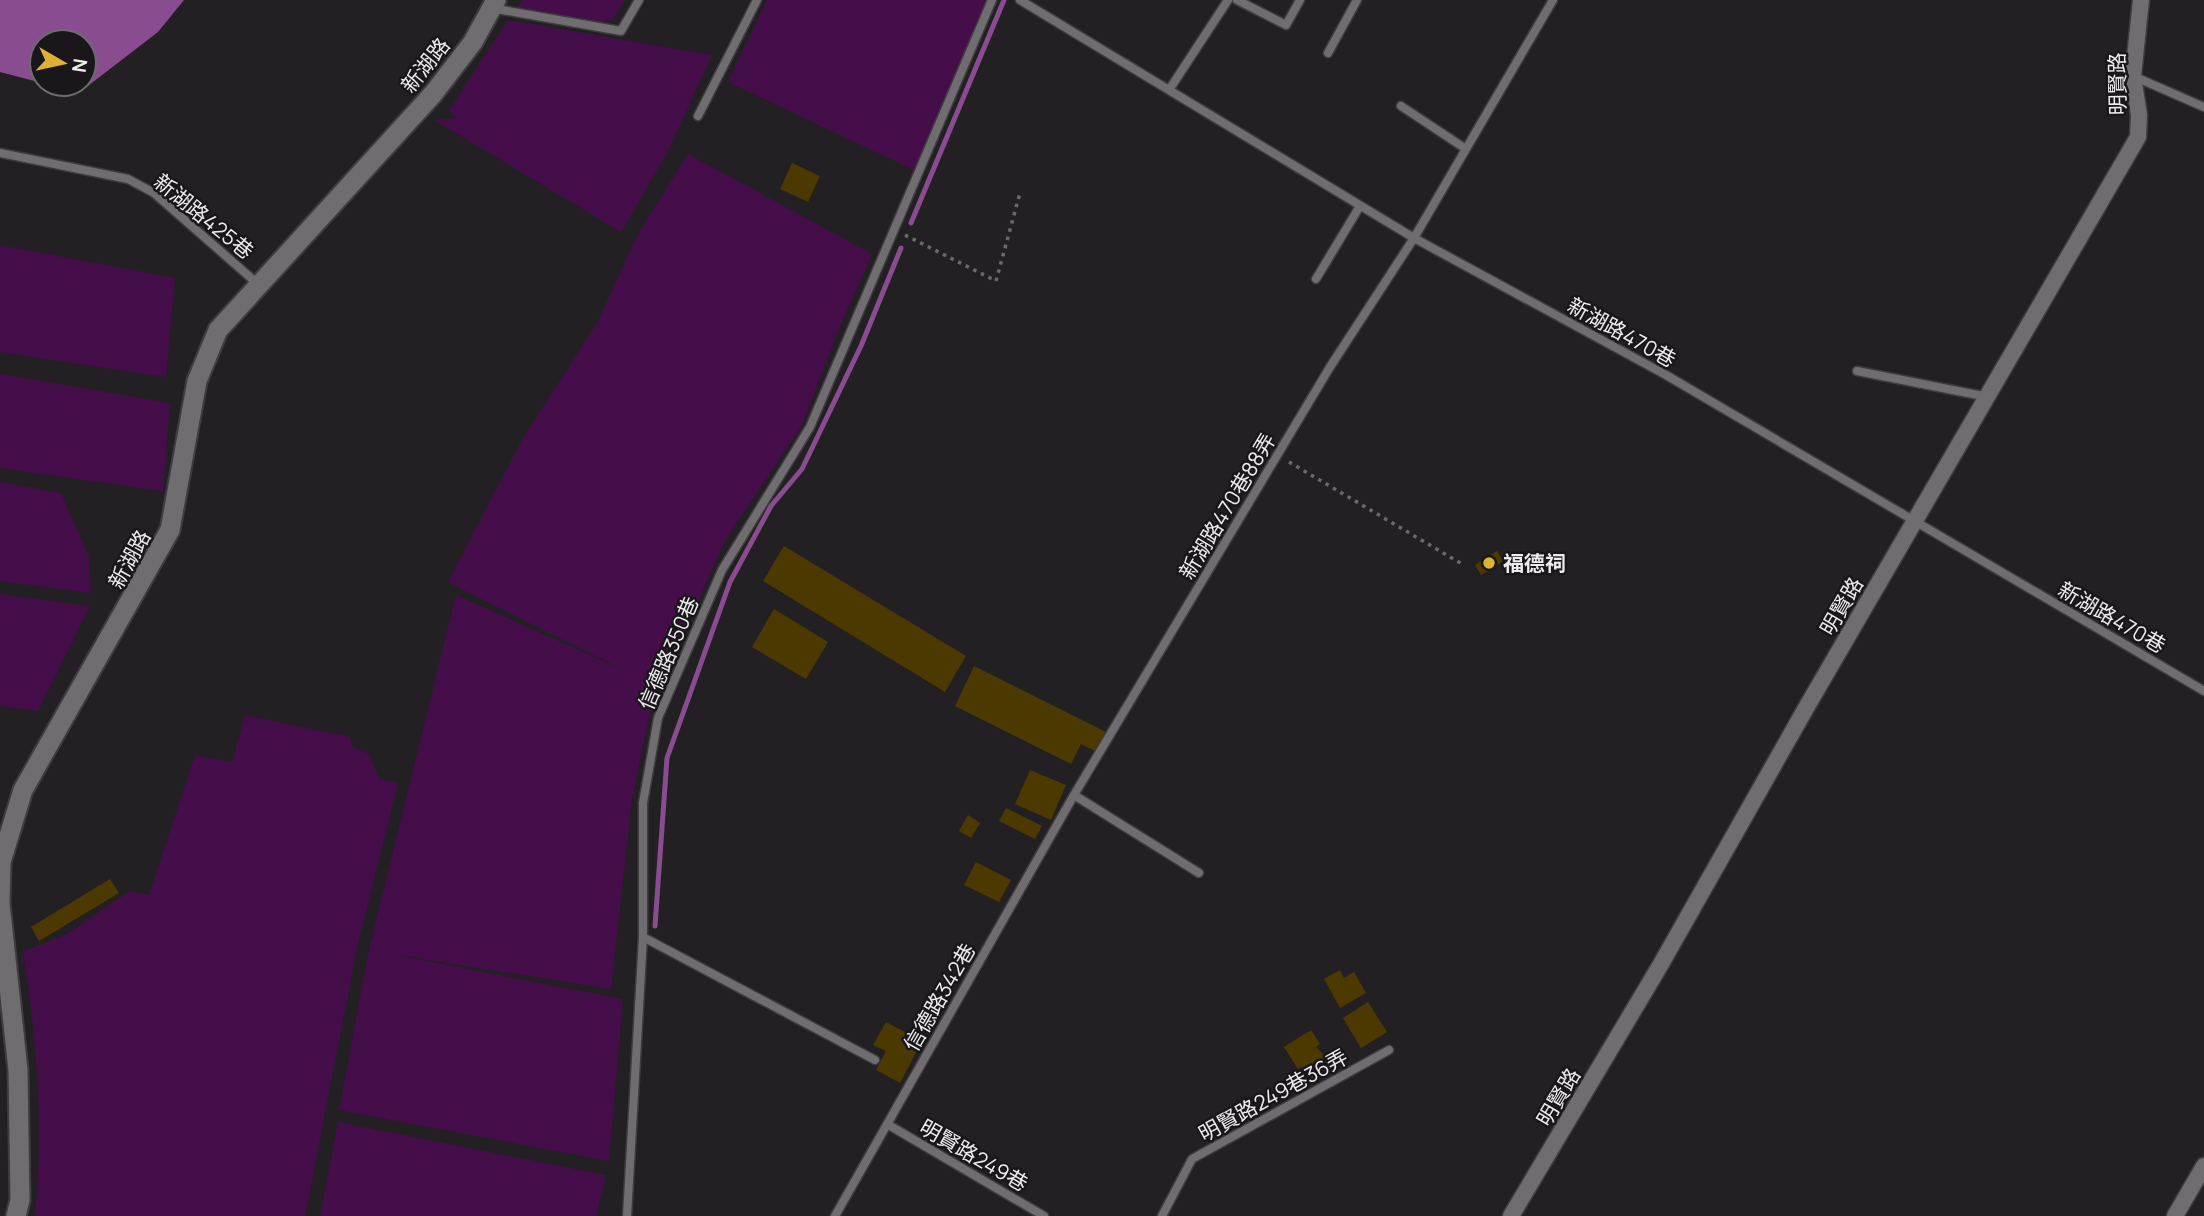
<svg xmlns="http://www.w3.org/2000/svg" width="2204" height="1216" viewBox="0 0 2204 1216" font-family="Manrope,'Noto Sans TC',sans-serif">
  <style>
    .green { fill: #450e4b }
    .water { fill: #894c90 }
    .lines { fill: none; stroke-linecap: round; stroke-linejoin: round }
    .stream { stroke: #894c90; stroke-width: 5 }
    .building { fill: #4c3900 }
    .service-casing { stroke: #3e3c3e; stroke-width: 11 }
    .minor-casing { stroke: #3e3c3e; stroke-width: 19 }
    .tertiary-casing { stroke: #3e3c3e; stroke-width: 23 }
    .path { stroke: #6b696b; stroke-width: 3.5; stroke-dasharray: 3.5 5; stroke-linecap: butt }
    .service { stroke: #6f6d70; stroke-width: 8 }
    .minor { stroke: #6f6d70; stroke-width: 16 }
    .tertiary { stroke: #6f6d70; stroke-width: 19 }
    .poi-dot { fill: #ddb133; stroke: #19171a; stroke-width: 2.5 }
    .labels { text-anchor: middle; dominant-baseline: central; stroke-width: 5; stroke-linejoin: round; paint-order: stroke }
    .street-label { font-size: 21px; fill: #edeced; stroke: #19171a }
    .poi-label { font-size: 21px; font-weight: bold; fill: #edeced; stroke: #19171a; text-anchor: start }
  </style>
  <rect width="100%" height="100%" fill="#232023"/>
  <path class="green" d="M522 0H625L613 19 602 22 518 7Z
    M767 0H990L914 170 728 82Z
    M508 20 712 55 667 153 621 232 434 120 457 118 449 110Z
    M688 154 872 254 837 333 802 425 726 539 659 687 649 717 632 798 611 989 385 953 623 999 609 1161 339 1110 369 950 456 595 632 674 448 582 523 438 597 323 639 232Z
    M0 245 175 278 166 377 0 352Z
    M0 374 170 403 163 491 0 468Z
    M0 482 61 493 89 557 91 593 0 581Z
    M0 594 90 606 38 711 0 706Z
    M245 715 350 737 352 747 369 754 379 779 398 783 358 944 305 1216H35C44 1127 37 1040 23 952L67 934 130 891 149 895 195 755 232 762Z
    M338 1122 606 1175 596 1216H320Z"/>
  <path class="water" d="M0 0H184L158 32 80 92 47 84H84V42H42V83L0 72Z"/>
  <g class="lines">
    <path class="stream" d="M911 223 1004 0
      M655 926 667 758 730 582 771 506 802 469 861 346 901 248"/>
  </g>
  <path class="building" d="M792 163 820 176 808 202 780 189Z
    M784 546 966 656 945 692 763 581Z
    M1497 551 1503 561 1481 575 1475 565Z
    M774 609 828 642 806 679 752 647Z
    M974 666 1106 732 1097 752 1081 744 1071 764 955 706Z
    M1030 770 1066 785 1051 820 1015 804Z
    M1006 808 1042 826 1035 839 999 821Z
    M968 815 980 823 971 838 959 831Z
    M976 862 1011 880 999 902 964 885Z
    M110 879 119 893 39 941 31 927Z
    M1340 970 1344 978 1354 972 1366 993 1340 1008 1324 979Z
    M1368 1002 1387 1032 1361 1048 1343 1018Z
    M886 1022 922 1041 900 1083 876 1070 886 1051 873 1045Z
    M1311 1030 1320 1044 1316 1047 1328 1059 1323 1062 1326 1066 1310 1080 1301 1067 1298 1069 1284 1047Z"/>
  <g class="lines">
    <defs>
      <path id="service" d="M1020 0 1414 238 1666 375 2204 691
        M1237 0 1286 25 1300 0
        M491 8 621 31 639 0
        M1328 53 1357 0
        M2133 76 2204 107
        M1169 90 1228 0
        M1401 106 1466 149
        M698 116 757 0
        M0 153 128 179 154 193 259 285
        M1316 279 1360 206
        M1857 371 1988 397
        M1074 795 1199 873
        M643 937 875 1060
        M887 1124 1044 1216
        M627 1216 643 937V803L658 718 722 570 810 427 992 0
        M835 1216 1074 795 1330 367 1414 238 1553 0
        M1162 1216 1192 1159 1389 1050"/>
      <path id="minor" d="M1511 1216 1661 964 1806 708 2138 137 2139 115 2133 76 2141 0
        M2175 1216 2204 1166"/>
      <path id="tertiary" d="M16 1216 20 1200 18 1070 0 903 1 862 23 790 170 530 197 381 218 330 433 94 473 42 496 0"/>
    </defs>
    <use href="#service" class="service-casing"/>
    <use href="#minor" class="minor-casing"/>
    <use href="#tertiary" class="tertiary-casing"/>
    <path class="path" d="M905 235 996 281 1020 193
      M1289 462 1462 564"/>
    <use href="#service" class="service"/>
    <use href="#minor" class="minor"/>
    <use href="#tertiary" class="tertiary"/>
  </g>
  <circle class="poi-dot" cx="1489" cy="563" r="7"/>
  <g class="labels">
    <g class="street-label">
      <text transform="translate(425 65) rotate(-51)">新湖路</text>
      <text transform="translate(2117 84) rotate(-91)">明賢路</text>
      <text transform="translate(204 216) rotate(39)">新湖路425巷</text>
      <text transform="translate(1622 332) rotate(29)">新湖路470巷</text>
      <text transform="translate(1227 506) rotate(-59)">新湖路470巷88弄</text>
      <text transform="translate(129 559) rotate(-61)">新湖路</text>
      <text transform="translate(1841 606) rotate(-60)">明賢路</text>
      <text transform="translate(2112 617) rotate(30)">新湖路470巷</text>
      <text transform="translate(668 653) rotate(-67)">信德路350巷</text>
      <text transform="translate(939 997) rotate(-60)">信德路342巷</text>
      <text transform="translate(1273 1095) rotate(-29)">明賢路249巷36弄</text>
      <text transform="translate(1558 1097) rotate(-59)">明賢路</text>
      <text transform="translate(974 1155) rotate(30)">明賢路249巷</text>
    </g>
    <g class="poi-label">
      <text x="1503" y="563">福德祠</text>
    </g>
  </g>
  <g transform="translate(63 63) rotate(99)"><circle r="33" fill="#19171a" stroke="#6e6c6e" stroke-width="2"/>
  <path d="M0-5L12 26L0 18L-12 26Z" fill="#ddb133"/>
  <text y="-10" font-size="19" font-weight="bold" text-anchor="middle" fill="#edeced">N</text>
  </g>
</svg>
